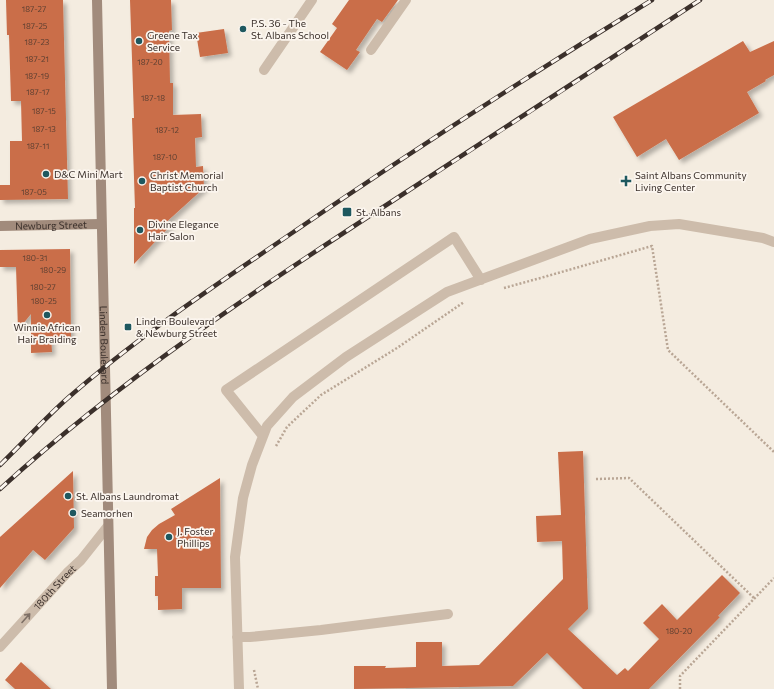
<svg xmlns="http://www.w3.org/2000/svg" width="774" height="689" viewBox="0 0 774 689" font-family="Commissioner,sans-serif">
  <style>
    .building { fill: #ca6e49; filter: url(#shadow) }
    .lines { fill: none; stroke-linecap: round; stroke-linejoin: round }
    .path { stroke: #b9a695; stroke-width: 2.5; stroke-dasharray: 2 2; stroke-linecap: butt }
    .lane { stroke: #cdbcab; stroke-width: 10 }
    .street { stroke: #cdbcab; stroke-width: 10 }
    .secondary { stroke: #a18b7c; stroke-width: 10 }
    .rail-casing { stroke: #3b302b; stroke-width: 4.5 }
    .rail { stroke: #fbf5ee; stroke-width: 3; stroke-dasharray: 9; stroke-linecap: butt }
    .oneway { stroke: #7d6f65 }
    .poi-dot { fill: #1e585f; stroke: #fbf5ee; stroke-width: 1.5 }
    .labels { text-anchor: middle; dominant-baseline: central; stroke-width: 3.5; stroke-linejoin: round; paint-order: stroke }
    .number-label { font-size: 8px; fill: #5f4032 }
    .poi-label { font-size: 10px; fill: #3b302b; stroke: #fbf5ee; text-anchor: start }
    .street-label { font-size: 10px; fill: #3b302b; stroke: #fbf5ee }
  </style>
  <defs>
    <filter id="shadow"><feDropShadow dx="3.5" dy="3.5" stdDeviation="2" flood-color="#0004"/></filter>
  </defs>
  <rect width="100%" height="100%" fill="#f4ece0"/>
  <path class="building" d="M6 0H63L68 199 0 200V185H10V141H22L21 101H11L9 35H7Z
    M130 0H171L172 30 169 31 170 83H173V115L201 114 202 137 195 138 196 167 203 166 204 188 162 226 171 225 134 264V208H135L132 118H134Z
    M349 0H398L382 22 377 19 356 50 360 52 347 70 320 52 337 28 332 24Z
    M224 29 228 53 200 57 196 33Z
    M743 41 750 52 774 41V75L765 80 766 81 747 92 759 113 679 160 666 139 637 157 613 117Z
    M70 249 71 337H51L52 352 31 353V314L18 330 16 267H0V250Z
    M583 451 588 609 568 629 617 675 625 668 628 671 659 639 643 623 662 604 677 620 722 575 740 593 718 616 720 617 649 689H583L547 653 513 686 354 689V666H386L385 668 416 667V642H442V666L479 665 563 579 562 541 537 542 536 516 561 515 558 452Z
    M73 471 74 528 45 560 33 550 0 588V537Z
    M220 478 221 588H182V609L158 610V596H155V576H158L157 549H144L147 537 152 530 159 524 175 515 171 509Z
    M21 662 51 689H15L5 680Z"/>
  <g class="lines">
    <path class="path" d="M504 288 544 277 652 246 668 350 774 452
      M276 446 287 427 321 395 397 348 464 302
      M596 479 629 478 754 598
      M254 670 258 689
      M680 689V676L774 578"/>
    <path class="lane" d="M371 50 406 0
      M263 436 226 390 454 237 481 280
      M237 637H250L321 630 448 614
      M239 689 235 557 243 498 252 465 267 426 293 397 346 357 447 292 590 239 650 226 679 224 763 238 774 242"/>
    <g class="street">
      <path d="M264 70 312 0"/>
      <path id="s1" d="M0 647 67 573 81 560 108 526"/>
    </g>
    <g class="secondary">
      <path id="s2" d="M97 0 112 689"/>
      <path id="s3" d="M0 226 101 224"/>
    </g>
    <defs>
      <path id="rail" d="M0 465C23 443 45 418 69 397 132 342 201 295 270 248 395 162 523 79 652 0
        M0 489C121 379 257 289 394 200 496 134 598 67 700 0"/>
    </defs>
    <use href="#rail" class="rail-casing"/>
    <use href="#rail" class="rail"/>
  </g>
  <defs><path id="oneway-shaft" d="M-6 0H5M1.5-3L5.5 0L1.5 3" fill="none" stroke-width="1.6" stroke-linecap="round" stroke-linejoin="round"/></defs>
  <use class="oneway" href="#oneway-shaft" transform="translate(26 618) rotate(-48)"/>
  <g class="poi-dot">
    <circle cx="243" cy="29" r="4"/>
    <circle cx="139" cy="41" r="4"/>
    <circle cx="46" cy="174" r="4"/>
    <circle cx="142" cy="181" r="4"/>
    <path d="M624 175h4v4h4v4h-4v4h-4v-4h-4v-4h4z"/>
    <rect x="342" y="207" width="10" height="10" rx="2"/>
    <circle cx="140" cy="230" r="4"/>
    <circle cx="47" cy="315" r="4"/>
    <rect x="124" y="323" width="8" height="8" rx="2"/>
    <circle cx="68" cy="496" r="4"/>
    <circle cx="73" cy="513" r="4"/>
    <circle cx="169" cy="537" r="4"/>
  </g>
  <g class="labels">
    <g class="number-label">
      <text x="34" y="9">187-27</text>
      <text x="35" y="26">187-25</text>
      <text x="37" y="42">187-23</text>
      <text x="37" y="59">187-21</text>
      <text x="150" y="62">187-20</text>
      <text x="37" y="76">187-19</text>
      <text x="38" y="92">187-17</text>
      <text x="153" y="98">187-18</text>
      <text x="44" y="111">187-15</text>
      <text x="44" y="129">187-13</text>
      <text x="167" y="130">187-12</text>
      <text x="38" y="146">187-11</text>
      <text x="165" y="157">187-10</text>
      <text x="34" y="192">187-05</text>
      <text x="35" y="258">180-31</text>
      <text x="53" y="270">180-29</text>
      <text x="43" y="287">180-27</text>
      <text x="44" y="301">180-25</text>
      <text x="679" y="631">180-20</text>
    </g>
    <g class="poi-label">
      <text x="251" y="23">P.S. 36 - The<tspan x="251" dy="12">St. Albans School</tspan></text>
      <text x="147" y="35">Greene Tax<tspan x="147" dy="12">Service</tspan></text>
      <text x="54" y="174">D&amp;C Mini Mart</text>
      <text x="150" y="175">Christ Memorial<tspan x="150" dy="12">Baptist Church</tspan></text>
      <text x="635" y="175">Saint Albans Community<tspan x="635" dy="12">Living Center</tspan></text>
      <text x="356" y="212">St. Albans</text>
      <text x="148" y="224">Divine Elegance<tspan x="148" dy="12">Hair Salon</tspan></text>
      <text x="136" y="321">Linden Boulevard<tspan x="136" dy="12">&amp; Newburg Street</tspan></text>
      <text x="47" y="327" text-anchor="middle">Winnie African<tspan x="47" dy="12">Hair Braiding</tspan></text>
      <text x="76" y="496">St. Albans Laundromat</text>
      <text x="81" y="513">Seamorhen</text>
      <text x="177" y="531">J. Foster<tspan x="177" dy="12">Phillips</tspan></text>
    </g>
    <g class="street-label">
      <text stroke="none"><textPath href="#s3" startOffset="51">Newburg Street</textPath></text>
      <text stroke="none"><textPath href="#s2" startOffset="345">Linden Boulevard</textPath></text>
      <text stroke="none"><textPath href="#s1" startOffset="81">180th Street</textPath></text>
    </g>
  </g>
</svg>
